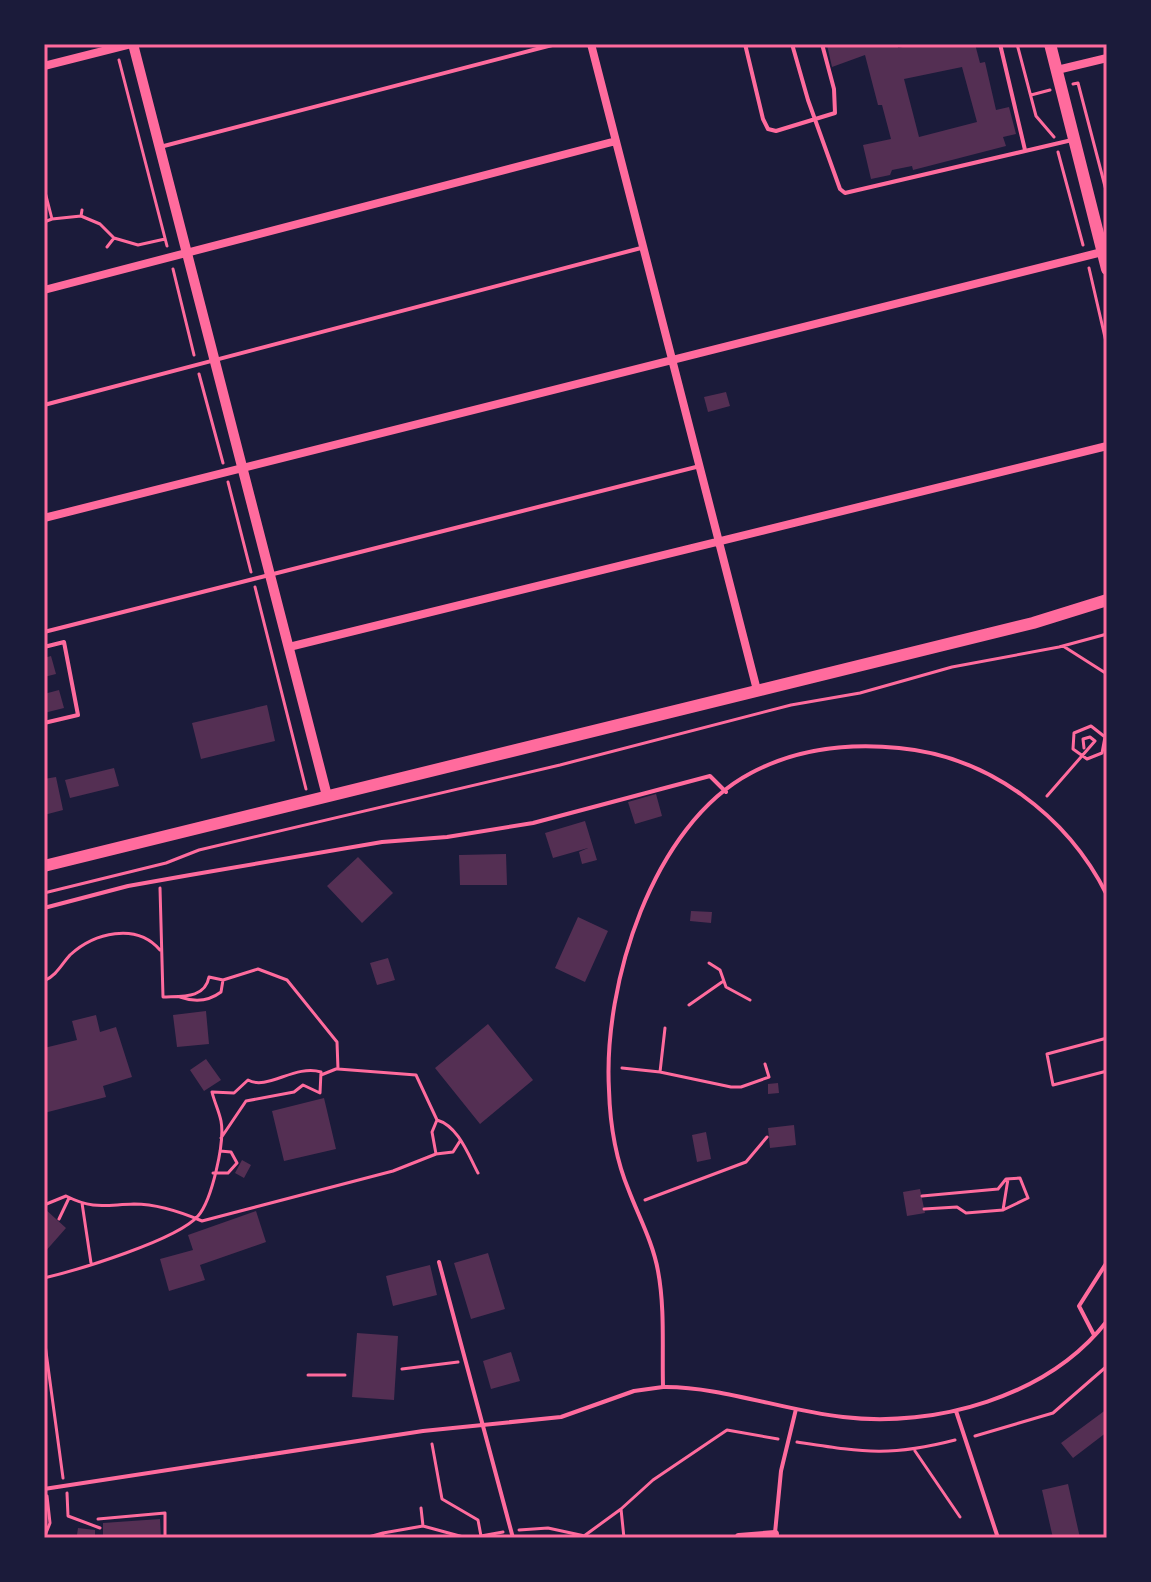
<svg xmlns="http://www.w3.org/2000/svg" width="1151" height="1582" viewBox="0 0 1151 1582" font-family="Poppins,sans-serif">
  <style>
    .building { fill: #542f53; fill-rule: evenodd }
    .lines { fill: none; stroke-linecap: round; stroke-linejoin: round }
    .path { stroke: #ff6b9d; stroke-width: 3 }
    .service { stroke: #ff6b9d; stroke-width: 4 }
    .minor { stroke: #ff6b9d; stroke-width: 8 }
    .tertiary { stroke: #ff6b9d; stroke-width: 10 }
    .secondary { stroke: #ff6b9d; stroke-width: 12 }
    .neatline { fill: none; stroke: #ff6b9d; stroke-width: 3 }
  </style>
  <rect width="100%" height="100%" fill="#1b1b3a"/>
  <path class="building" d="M898 44V48L917 44H975L980 63 985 62 996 110 1009 107 1016 134 1003 137 1006 146 913 170 912 166 892 170 890 175 871 179 863 145 891 139 882 105H878L865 55 832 67 827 45ZM962 67 977 122 919 137 904 79Z
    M726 392 730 406 708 412 704 397Z
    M51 656 56 674 44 677V658Z
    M59 690 64 708 44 713V694Z
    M267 705 275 741 201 759 192 723Z
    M114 768 119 786 70 798 65 780Z
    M56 777 63 810 44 815V779Z
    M656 794 662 816 635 824 628 802Z
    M585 821 597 860 582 864 579 852 588 848 553 858 545 833Z
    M506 854 507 885H460L459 855Z
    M358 857 393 893 362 923 327 886Z
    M691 911 712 912 711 923 690 921Z
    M578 917 608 931 585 982 555 968Z
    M388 958 395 980 377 985 370 963Z
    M206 1011 209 1044 177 1047 173 1015Z
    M96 1015 100 1032 116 1027 132 1077 103 1086 106 1097 44 1113V1048L77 1040 72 1021Z
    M488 1024 533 1080 480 1124 435 1068Z
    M206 1059 221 1080 204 1091 190 1070Z
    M778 1083 779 1093 768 1094V1084Z
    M324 1098 336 1149 284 1161 272 1111Z
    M794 1125 796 1145 770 1148 768 1128Z
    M706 1132 711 1159 697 1162 692 1135Z
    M242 1160 251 1165 244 1178 235 1173Z
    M920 1189 925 1213 907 1216 903 1192Z
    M45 1209 66 1228 44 1253V1211Z
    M256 1211 266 1242 200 1265 205 1280 169 1291 160 1259 193 1250 188 1235Z
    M488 1253 505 1309 471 1319 454 1263Z
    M430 1265 437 1295 393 1306 386 1276Z
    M357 1333 398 1336 394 1400 352 1397Z
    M511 1352 520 1381 491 1389 483 1361Z
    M1107 1409V1432L1073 1458 1061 1443Z
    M1068 1484 1080 1538H1053L1042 1490Z
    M160 1519 161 1538H103V1523Z
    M78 1528 95 1530V1537L77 1535Z"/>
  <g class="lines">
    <path class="path" d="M1017 44 1036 116 1054 137
      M119 60 167 246
      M1073 84 1078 83 1107 194
      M1031 95 1050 90
      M1058 152 1083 245
      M44 188 52 219 81 216
      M82 210 81 216 100 224 114 238
      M44 222 52 219
      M107 247 114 238 138 245 165 239
      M1089 268 1107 346
      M173 269 194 355
      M199 374 223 463
      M228 482 251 572
      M255 587 306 789
      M1063 646 1107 674
      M1091 726 1105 737 1102 753 1087 759 1073 749 1074 733Z
      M1047 796 1095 741 1090 737 1083 739 1084 748
      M44 893 166 863 199 850 560 765 791 705 860 693 952 667 1059 647 1107 634
      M709 963 720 970 726 987 750 1000
      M44 981C57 975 61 965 70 955 94 933 136 922 160 950
      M180 997C194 1002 209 1001 221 992L223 980
      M689 1005 722 982
      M1107 1038 1047 1054 1053 1085 1107 1071
      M622 1068 660 1072 731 1087H741L769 1077 765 1064
      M660 1072 665 1028
      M321 1075 336 1069
      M437 1120C458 1126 468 1154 478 1173
      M436 1154 453 1152 460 1141
      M213 1173H228L237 1163 231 1152 220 1151
      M922 1196 998 1189 1006 1179 1020 1178 1028 1198 1003 1210 966 1213 957 1207 924 1209
      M645 1200 746 1162 767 1137
      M82 1203 91 1263
      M44 1205 66 1196C94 1210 104 1205 134 1204 157 1204 181 1212 202 1221L393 1171 436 1154 432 1132 437 1120 416 1075 338 1069 337 1042 287 980 258 969 223 980 209 977C205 999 181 996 163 997L160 888
      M1003 1210 1008 1179
      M59 1219 69 1198
      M44 1278C78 1270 177 1240 198 1216 212 1200 225 1142 221 1121 219 1111 214 1101 212 1092L234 1093 248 1080C267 1091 295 1064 321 1072L320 1093 303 1085 294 1092 246 1101 221 1138
      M44 1337 63 1478
      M402 1369 458 1362
      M308 1375H345
      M975 1436 1053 1413 1107 1366
      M797 1442C863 1452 890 1457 955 1440
      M432 1444 442 1499 478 1520 481 1536 503 1532
      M915 1451 960 1517
      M67 1493 68 1516 100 1528
      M621 1509 653 1480 727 1430 778 1439
      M98 1519 165 1513V1538
      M423 1526 467 1538
      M519 1530 548 1528 594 1538
      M383 1533 423 1526 421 1508
      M584 1536 621 1509 624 1538
      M44 1538 50 1523 47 1496
      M365 1538 383 1533V1538"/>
    <path class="service" d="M745 44 763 119 768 129 776 131 835 113 834 89 822 44
      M792 44 808 100 840 189 845 193 1072 140
      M1000 44 1025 150
      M160 147 556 44
      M44 405 641 248
      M44 632 700 466
      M44 647 64 642 78 715 44 723
      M44 908 128 886 190 875 382 842 447 837 533 823 710 776 726 792
      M439 1262 513 1538
      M1094 1335 1079 1306 1107 1262
      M663 1386C662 1348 665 1308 658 1271 653 1243 639 1217 629 1191 616 1160 610 1124 609 1090 603 985 652 825 751 773 796 749 848 743 899 748 988 756 1067 815 1107 895
      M956 1411 998 1538
      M44 1489 423 1431 561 1417 634 1391 663 1387C719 1386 786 1411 843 1417 935 1428 1048 1397 1107 1321
      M775 1533 781 1471 796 1409"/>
    <path class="minor" d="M591 44 757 690
      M44 66 131 44
      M1057 70 1107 58
      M44 290 616 141
      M44 518 1106 251
      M289 647 1107 446
      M739 1537 775 1534"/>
    <path class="tertiary" d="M133 44 327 796"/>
    <path class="secondary" d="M1050 44 1107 269
      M44 866 1033 623 1107 600"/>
  </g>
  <rect width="1151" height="1582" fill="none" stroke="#1b1b3a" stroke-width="92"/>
  <rect x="46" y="46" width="1059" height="1490" class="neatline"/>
</svg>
